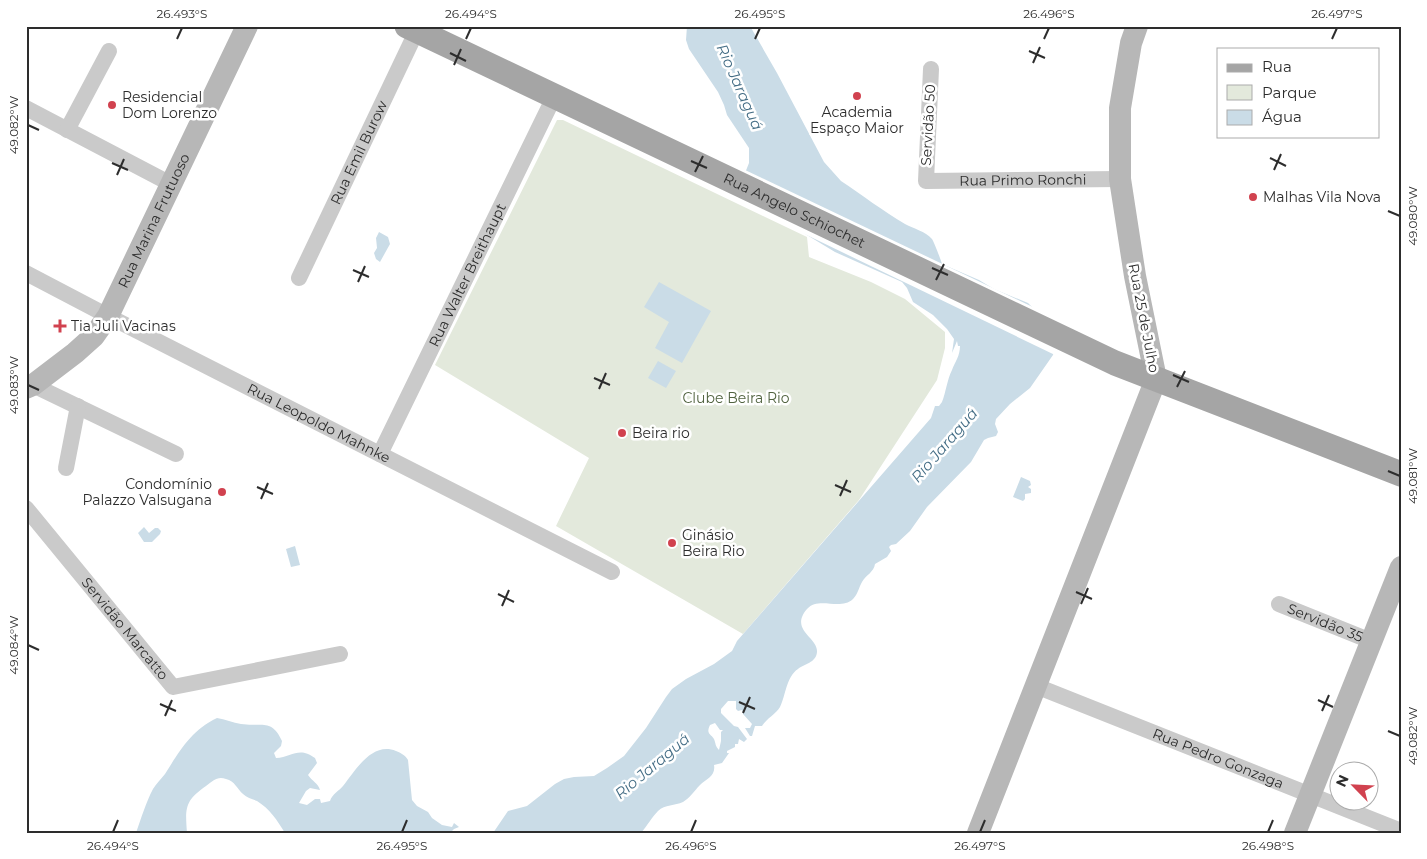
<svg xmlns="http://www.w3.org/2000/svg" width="1427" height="859" viewBox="0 0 1427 859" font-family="Montserrat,sans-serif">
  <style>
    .green { fill: #e3e9dc }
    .water { fill: #cadce7; fill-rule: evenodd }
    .pier { fill: #fff }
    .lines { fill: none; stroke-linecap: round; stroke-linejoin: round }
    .street { stroke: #cacaca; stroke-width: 16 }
    .secondary { stroke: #b7b7b7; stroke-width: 22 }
    .primary { stroke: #a5a5a5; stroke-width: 25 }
    .ticks { fill: none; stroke: #2d2d2d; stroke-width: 2 }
    .poi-dot { fill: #d1424f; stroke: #fff; stroke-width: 2 }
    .labels { text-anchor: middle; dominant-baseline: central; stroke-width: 5; stroke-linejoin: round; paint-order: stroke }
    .poi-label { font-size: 14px; fill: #2d2d2d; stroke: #fff; text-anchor: start }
    .street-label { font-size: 14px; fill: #2d2d2d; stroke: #fff }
    .park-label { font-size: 14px; fill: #516340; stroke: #fff }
    .water-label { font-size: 15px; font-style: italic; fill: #446d85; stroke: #fff }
    .neatline { fill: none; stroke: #2d2d2d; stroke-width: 2 }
    .ticks-label { font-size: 12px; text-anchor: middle; fill: #2d2d2d }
  </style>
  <rect width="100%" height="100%" fill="#fff"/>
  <path class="green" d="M557 120H563L807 237 809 257 871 282 905 299 945 332V348L937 380 859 500 743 634 556 526 589 458 435 365Z"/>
  <path class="water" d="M687 26H750L777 73 824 162 841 181C862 195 883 211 905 224 914 229 925 231 932 239 934 242 941 260 942 264L979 280 994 289 1028 303 1050 325 1055 346 1053 355 1030 388 1010 404 996 419 995 424 998 432 996 436 988 438 984 440 971 462 927 507 910 531 896 544 891 545 889 547 891 551 887 557 875 564C874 572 866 575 862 582 859 587 858 594 853 599 840 611 819 596 807 609 789 630 818 637 817 652 816 663 804 664 798 669 786 677 786 695 780 707 776 714 767 718 762 726H755L752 736H750L745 728H750L752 724 743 714 742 710 738 711 736 709V701H728L721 709V713L734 726 738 727 747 739 744 742 739 739 738 744H735V747L727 751V753H729L722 763 714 765C716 776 706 779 700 785 694 791 690 798 683 802 675 806 665 804 658 811 652 817 647 826 641 833H493L508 811 527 806 555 784 564 779 574 777 594 776 607 768 624 756 646 728 666 697 672 689 686 679 714 664 732 651 737 641 931 418 935 406H939L942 402C946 392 947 380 952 370 955 362 960 356 960 346H958L957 341 952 353 954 339 947 329 933 315 913 302 907 288 902 282 835 252 792 226 745 173 749 163V148L727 115 724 105 718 92 689 49 686 40ZM715 723 720 730H723L721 732V741L719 750C715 746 716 744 714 739 710 733 706 734 710 725Z
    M379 232 388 237 390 244 380 262 376 259 374 253 377 248 376 238Z
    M659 282 711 311 682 363 655 348 669 322 644 307Z
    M658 361 676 371 666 388 648 378Z
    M1021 477 1030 481 1031 485 1028 487 1031 489V493L1025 494V499L1023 501 1013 497Z
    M144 527 149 533 155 528H158L161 531 160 534 152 542H144L138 533Z
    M295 546 300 565 291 567 286 549Z
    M217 718C225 719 233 723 241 724 261 727 272 718 282 741L281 746 274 753 276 758C292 757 299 746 315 758L317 763 308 775C312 781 318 783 320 790L310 788 306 791 299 803 307 805 315 799H320L321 803 330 801C332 794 339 791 343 786 355 771 372 741 396 751 401 753 405 755 408 760L412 800 417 806 428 812 432 818 442 825 452 827 454 823 459 827 454 829 452 831 458 833H285C277 820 270 809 257 801 252 799 247 798 243 794 237 789 235 781 226 779 217 776 213 781 206 786 185 801 185 807 187 833H136C141 819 146 802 153 789 156 784 161 779 165 774 179 752 191 730 217 718Z"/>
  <path class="pier" d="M743 169 1037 309 1052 323 1057 347 1055 355 788 226 774 217 767 209 742 174Z"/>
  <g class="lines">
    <g class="street">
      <path id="s1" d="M931 69 926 181 1120 179"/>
      <path d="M26 108 171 184"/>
      <path d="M67 130 109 51"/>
      <path id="s2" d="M26 273 108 316 612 572"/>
      <path id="s3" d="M299 278 419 26"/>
      <path d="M33 385 176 454"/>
      <path id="s4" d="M380 454 554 97"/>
      <path d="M66 468 78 406"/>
      <path id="s5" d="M26 508 173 687 340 654"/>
      <path id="s6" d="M1279 604 1371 641"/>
      <path id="s7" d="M1036 686 1401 831"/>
    </g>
    <g class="secondary">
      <path id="s8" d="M26 388 33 385 75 353 94 336 108 316 247 26"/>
      <path d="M978 833 1156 379 1135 276 1120 179V108L1131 43 1137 26"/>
      <path d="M1295 833 1401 567"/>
    </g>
    <path class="primary" id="s9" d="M407 26 1115 363 1401 474"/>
  </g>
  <path class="ticks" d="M177 39 182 28M466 39 471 28M755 39 760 28M1044 39 1049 28M1332 39 1337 28M1029 51 1045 58M450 53 466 61M1033 63 1040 47M454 65 461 49M28 125 39 130M1270 158 1286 166M691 161 707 168M112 163 128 170M1274 170 1281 154M695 172 703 156M117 175 124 159M1388 211 1400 216M932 268 948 275M353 270 369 277M936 280 944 264M358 282 365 266M1173 375 1189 382M594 378 610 385M28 385 39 390M1177 387 1185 371M599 389 606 373M1388 471 1400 476M835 485 851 492M257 487 273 494M840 496 847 480M261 499 268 483M1076 592 1092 599M498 594 514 602M1081 604 1088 588M502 606 509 590M28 645 39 650M1318 700 1333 707M739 702 755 709M160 704 176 711M1322 711 1329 695M743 713 750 697M165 716 172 700M1388 731 1400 736M113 832 118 820M402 832 407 820M691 832 696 820M980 832 985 820M1268 832 1273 820"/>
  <g class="poi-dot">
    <circle cx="857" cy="96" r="5"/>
    <circle cx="112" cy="105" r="5"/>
    <circle cx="1253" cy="197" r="5"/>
    <path d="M57.5 318.5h5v5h5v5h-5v5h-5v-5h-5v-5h5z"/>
    <circle cx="622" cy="433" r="5"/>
    <circle cx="222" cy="492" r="5"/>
    <circle cx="672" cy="543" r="5"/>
  </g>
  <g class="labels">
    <g class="poi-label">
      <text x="122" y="97">Residencial<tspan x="122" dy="16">Dom Lorenzo</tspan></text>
      <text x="857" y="112" text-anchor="middle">Academia<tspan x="857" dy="16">Espaço Maior</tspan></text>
      <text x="1263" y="197">Malhas Vila Nova</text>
      <text x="71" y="326">Tia Juli Vacinas</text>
      <text x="632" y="433">Beira rio</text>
      <text x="212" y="484" text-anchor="end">Condomínio<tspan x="212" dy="16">Palazzo Valsugana</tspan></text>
      <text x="682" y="535">Ginásio<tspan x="682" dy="16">Beira Rio</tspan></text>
    </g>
    <g class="street-label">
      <text transform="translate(928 125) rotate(-87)">Servidão 50</text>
      <text stroke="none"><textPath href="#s3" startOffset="139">Rua Emil Burow</textPath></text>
      <text stroke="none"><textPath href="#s1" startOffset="209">Rua Primo Ronchi</textPath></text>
      <text stroke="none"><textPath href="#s9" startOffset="429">Rua Angelo Schiochet</textPath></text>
      <text stroke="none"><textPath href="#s8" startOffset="216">Rua Marina Frutuoso</textPath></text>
      <text stroke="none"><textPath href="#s4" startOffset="199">Rua Walter Breithaupt</textPath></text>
      <text transform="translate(1144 318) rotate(79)">Rua 25 de Julho</text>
      <text stroke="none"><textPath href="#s2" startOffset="329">Rua Leopoldo Mahnke</textPath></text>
      <text stroke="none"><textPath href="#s6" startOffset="50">Servidão 35</textPath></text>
      <text stroke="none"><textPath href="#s5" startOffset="156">Servidão Marcatto</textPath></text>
      <text stroke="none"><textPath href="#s7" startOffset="196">Rua Pedro Gonzaga</textPath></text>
    </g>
    <g class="park-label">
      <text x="736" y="398">Clube Beira Rio</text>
    </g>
    <g class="water-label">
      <text transform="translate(740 87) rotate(66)">Rio Jaraguá</text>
      <text transform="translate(944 445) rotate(-49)">Rio Jaraguá</text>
      <text transform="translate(652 766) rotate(-40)">Rio Jaraguá</text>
    </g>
  </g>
  <rect width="1427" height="859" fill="none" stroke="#ffffff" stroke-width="55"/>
  <rect x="1217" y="48" width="162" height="90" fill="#ffffff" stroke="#ababab"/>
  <rect x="1227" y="64" width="25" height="8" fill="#a5a5a5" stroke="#ababab"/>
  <text x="1262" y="72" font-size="15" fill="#2d2d2d">Rua</text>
  <rect x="1227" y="85" width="25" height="15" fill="#e3e9dc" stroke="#ababab"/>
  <text x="1262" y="98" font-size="15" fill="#2d2d2d">Parque</text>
  <rect x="1227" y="110" width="25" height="15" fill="#cadce7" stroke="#ababab"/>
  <text x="1262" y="122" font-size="15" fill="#2d2d2d">Água</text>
  <g transform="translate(1354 786) rotate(294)"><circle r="24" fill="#ffffff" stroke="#ababab"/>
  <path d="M0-4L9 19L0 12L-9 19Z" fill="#d1424f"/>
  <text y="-8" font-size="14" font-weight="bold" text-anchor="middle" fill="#2d2d2d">N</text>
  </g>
  <rect x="28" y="28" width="1372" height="804" class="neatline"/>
  <g class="ticks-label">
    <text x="182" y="18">26.493°S</text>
    <text x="471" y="18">26.494°S</text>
    <text x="760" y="18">26.495°S</text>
    <text x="1049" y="18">26.496°S</text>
    <text x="1337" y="18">26.497°S</text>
    <text transform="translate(14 125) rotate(-90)" y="4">49.082°W</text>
    <text transform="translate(1413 216) rotate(-90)" y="4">49.080°W</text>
    <text transform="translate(14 385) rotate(-90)" y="4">49.083°W</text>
    <text transform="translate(1413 476) rotate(-90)" y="4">49.081°W</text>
    <text transform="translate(14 645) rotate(-90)" y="4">49.084°W</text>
    <text transform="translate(1413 736) rotate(-90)" y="4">49.082°W</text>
    <text x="113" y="850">26.494°S</text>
    <text x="402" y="850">26.495°S</text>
    <text x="691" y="850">26.496°S</text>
    <text x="980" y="850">26.497°S</text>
    <text x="1268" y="850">26.498°S</text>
  </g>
</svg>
